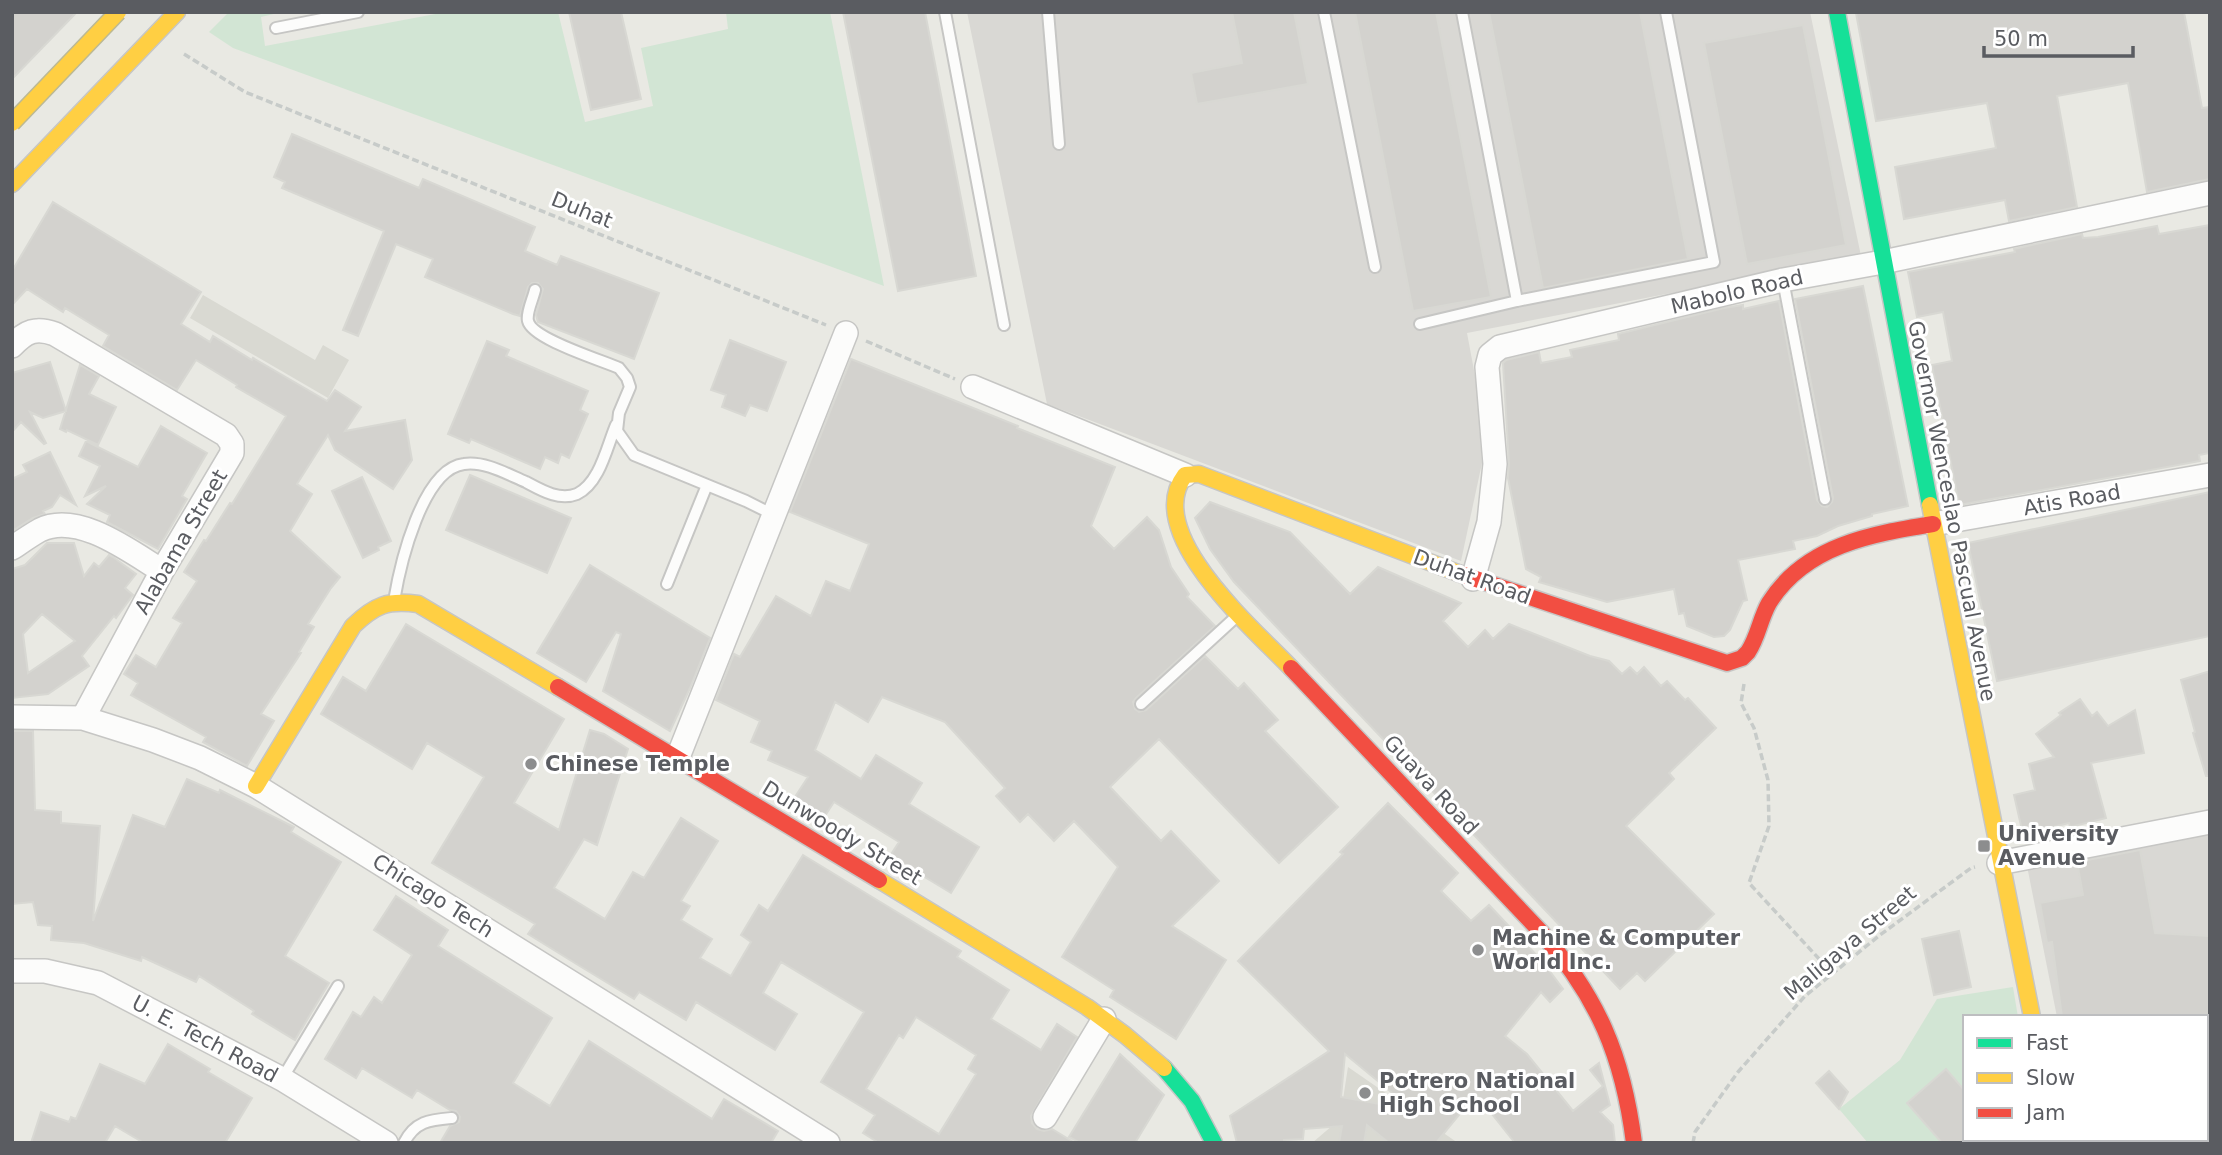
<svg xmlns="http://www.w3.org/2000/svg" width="2222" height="1155" viewBox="0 0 2222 1155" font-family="'DejaVu Sans',sans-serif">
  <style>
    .industrial { fill: #d9d8d4 }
    .education { fill: #d9d9d2 }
    .green { fill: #d2e5d4 }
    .building { fill: #d3d2ce; stroke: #d8d8d3; stroke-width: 2; fill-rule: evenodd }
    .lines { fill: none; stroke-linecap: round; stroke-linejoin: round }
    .lane-casing { stroke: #c6c6c4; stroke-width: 14 }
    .street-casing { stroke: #c6c6c4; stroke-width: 26 }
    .fast-casing { stroke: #c6c6c5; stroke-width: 19 }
    .slow-casing { stroke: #c6c6c5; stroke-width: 19 }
    .jam-casing { stroke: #c6c6c5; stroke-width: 19 }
    .path { stroke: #c7cbc9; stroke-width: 3.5; stroke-dasharray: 7 3.5; stroke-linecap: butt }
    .lane { stroke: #fcfcfb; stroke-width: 10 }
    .street { stroke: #fcfcfb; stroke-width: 23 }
    .fast { stroke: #16e098; stroke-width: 16 }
    .slow { stroke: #ffcf43; stroke-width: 16 }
    .jam { stroke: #f24e42; stroke-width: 16 }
    .rail { stroke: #e1e2e1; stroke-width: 5; stroke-dasharray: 2 9; stroke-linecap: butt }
    .slow-bridge-casing { stroke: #bcb994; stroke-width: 19; stroke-linecap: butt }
    .slow-bridge { stroke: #ffcf43; stroke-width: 16 }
    .poi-dot { fill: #8c8d8e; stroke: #fff; stroke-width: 2.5 }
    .labels { text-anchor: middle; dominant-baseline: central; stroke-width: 6; stroke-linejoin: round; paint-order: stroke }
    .street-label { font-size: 21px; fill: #5a5c61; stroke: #fff }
    .poi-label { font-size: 21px; font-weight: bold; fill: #5a5c61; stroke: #fff; text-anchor: start }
  </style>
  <rect width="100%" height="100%" fill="#e9e9e3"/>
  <path class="industrial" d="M967 12H1810L1861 256 1467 333 1476 381 1482 463 1461 561 1047 404Z
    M2210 831V1143H2082L2081 1139H2206V1017H2057L2027 866Z"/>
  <path class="education" d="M203 295 315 360 323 345 349 360 328 398 190 318Z
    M1348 1067 1458 1143H1312L1340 1119Z"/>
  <path class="green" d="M229 12H282L261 17 265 46 446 12H558L585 122 653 106 641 48 728 29 726 12H830L884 286 233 48 209 32Z
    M2013 987 2018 1017H1965V1139H1982L1978 1143H1868L1839 1109 1900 1060 1937 999Z"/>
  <path class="building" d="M12 12H77L12 79Z
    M569 12H621L641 99 591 110Z
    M843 12H925L976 276 898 291Z
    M1232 12H1294L1308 84 1197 104 1191 73 1242 63Z
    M1355 12H1436L1491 297 1413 311Z
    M1489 12H1640L1688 259 1543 288Z
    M1862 12H2184L2202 108 2210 107V179L2147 192 2128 83 2057 96 2077 207 2009 221 2005 200 1904 219 1895 167 1996 148 1987 103 1876 121 1856 13Z
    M1803 25 1846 245 1747 264 1704 43Z
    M292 134 419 188 423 179 535 227 525 251 557 265 561 256 659 293 634 359 538 322 536 315 543 289 538 283H532L528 287 520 316 513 314 425 277 433 259 396 244 358 336 343 330 384 231 282 188 285 182 274 177Z
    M53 202 201 292 181 324 210 342 213 336 252 360 253 358 327 401 335 390 361 407 345 431 405 420 412 460 393 489 335 450 328 435 297 484 312 494 290 531 340 577 331 588 308 624 314 627 299 652 301 653 261 714 274 721 247 766 203 742 206 737 131 695 138 683 124 674 136 655 156 667 182 623 173 618 197 581 184 572 204 540 206 541 230 503 232 504 286 416 236 387 237 385 196 360 177 390 103 346 109 335 65 308 63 312 27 289 12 305V271Z
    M2210 225V453L2199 455 2200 461 1959 505 1932 365 1952 361 1943 312 1917 317 1908 272 2015 252 2014 249 2082 234 2083 238 2098 237 2157 226 2159 234Z
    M1863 286 1908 506 1872 514V516L1838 526 1817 536 1793 541 1795 549 1738 560 1747 600 1743 601 1730 630 1724 636 1714 637 1687 626 1684 613 1679 614 1674 589 1607 602 1539 582 1541 577 1526 569 1508 478 1509 463 1503 363 1506 360 1539 352 1541 363 1572 357 1570 350 1619 340 1618 334 1724 308 1743 305V309L1779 301 1817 500 1822 506 1827 507 1832 502 1833 498 1795 299Z
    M730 340 786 362 767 411 750 405 745 416 722 407 726 395 711 390Z
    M487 341 509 350 506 356 588 391 580 410 588 414 569 458 561 454 558 463 545 457 540 469 471 439 469 443 448 434Z
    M851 359 998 418 1018 426 1017 428 1115 467 1091 526 1114 549 1147 517 1159 530 1171 567 1189 594 1187 597 1215 626 1136 698 1133 702 1135 709 1139 712 1146 710 1205 656 1238 689 1244 683 1278 720 1265 731 1338 807 1279 863 1159 739 1110 787 1161 841 1171 831 1219 881 1172 926 1226 960 1176 1039 1110 997 1114 990 1062 957 1118 867 1074 821 1054 841 1028 814 1020 822 996 796 1005 788 945 722 882 697 868 722 835 702 815 750 861 779 876 755 922 783 909 804 979 847 951 893 890 856 899 842 834 802 823 819 793 800 808 777 768 760 772 751 751 742 760 721 716 700 734 654 740 657 776 596 811 616 826 581 850 591 869 544 790 512Z
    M50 362 66 411 43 418 30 412 46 443 44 444 21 422 12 432V373Z
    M80 365 99 376 89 394 116 407 98 445 67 430 66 432 60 429Z
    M161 426 207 453 182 496 187 499 158 549 107 522 110 515 87 504 106 486 85 496 100 466 79 456 86 441 138 467Z
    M50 452 76 505 60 495 52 507 43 511 45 514 33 518 12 531V479L27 472 23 465Z
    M470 475 571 518 547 573 446 530Z
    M362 477 391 541 378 547 379 550 363 558 332 491Z
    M2210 492V636L1997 681 1968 543Z
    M1210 502 1290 532 1350 594 1378 567 1461 603 1443 621 1468 647 1485 630 1493 639 1509 624 1590 656 1609 661 1622 674 1630 667 1637 674 1644 667 1661 686 1667 681 1685 700 1688 698 1716 728 1669 773 1674 779 1626 826 1714 914 1645 981 1637 973 1620 989 1234 582 1210 549 1195 518Z
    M47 543H74L84 576 94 563 99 567 109 555 113 557 136 574 125 588 133 595 116 618 114 616 82 656 89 666 48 694 12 698V569L25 565ZM42 614 75 641 28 673 23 634Z
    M590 565 710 638 690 688 670 731 603 691 621 634 616 632 586 682 537 653Z
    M406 624 564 719 514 803 559 830 590 730 604 734 628 749 597 845 584 839 554 888 605 919 633 872 644 878 681 818 718 841 681 901 690 906 681 920 712 939 700 958 731 976 751 942 741 935 759 905 768 911 803 855 961 951 957 957 1009 990 991 1019 1041 1050 1057 1024 1077 1037 1031 1116 1032 1123 1037 1129 1044 1131 1052 1129 1075 1143H879L863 1133 875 1115 821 1082 864 1012 781 962 763 993 797 1014 775 1050 696 1002 686 1020 639 992 634 999 578 965 528 934 535 924 432 863 484 777 427 743 412 769 321 714 343 677 366 691ZM916 1017 976 1055 968 1069 976 1074 939 1134 866 1089 899 1035 903 1038Z
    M2210 671V776H2206L2193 733 2195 732 2181 680Z
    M2080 699 2092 716 2097 712 2108 726 2135 710 2144 753 2091 763 2106 818 2070 827 2069 823 2041 830 2040 826 2022 830 2014 795 2035 790 2029 764 2054 757 2036 734 2061 715 2059 713Z
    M12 731H33L35 810 61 812V823L100 826 93 921 133 815 165 827 187 779 219 793 220 790 294 827 291 832 341 862 285 956 329 983 295 1040 252 1014 254 1011 199 976 196 982 142 957 141 961 84 943 51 940 52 926 38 925 33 902 12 904Z
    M1388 803 1458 873 1441 891 1471 921 1489 905 1542 961 1563 989 1550 1002 1541 992 1505 1036 1527 1054 1573 1111 1603 1086 1590 1070 1599 1063 1610 1105 1600 1112 1613 1125 1615 1143H1515L1476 1094 1436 1143H1389L1367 1125 1364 1143H1339L1342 1126 1304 1129 1303 1139 1284 1140V1143H1237L1230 1116 1329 1051 1238 961 1343 854 1340 852ZM1345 1054 1413 1110 1341 1097Z
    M2140 850 2155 933 2210 936V1017H2062L2052 942 2047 943 2040 903 2083 895 2077 862Z
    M396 896 448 930 438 946 552 1018 513 1083 550 1106 589 1041 712 1119 724 1099 778 1131 771 1143H440L450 1126 459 1122 460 1117 456 1111 450 1110 417 1090 412 1098 362 1068 356 1078 325 1059 353 1012 361 1017 374 997 382 1003 412 955 374 930Z
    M1959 931 1971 987 1934 995 1922 939Z
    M168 1044 210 1069 208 1072 252 1098 225 1143H144L115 1126 105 1143H31L41 1112 69 1122 71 1117 76 1119 100 1064 145 1084Z
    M1120 1054 1164 1095 1135 1143H1080L1069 1137Z
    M1946 1069 1965 1091V1143H1942L1907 1103Z
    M1829 1071 1848 1092 1839 1109 1816 1083Z"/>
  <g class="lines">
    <defs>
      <path id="lane" d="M945 12 1004 325
        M1048 12 1059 144
        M1324 12 1375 267
        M1462 12 1517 301
        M276 28 358 12
        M1783 280 1825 499
        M535 290C533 299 526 313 528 321 532 339 601 360 619 368L627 378 630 387 619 413 617 431 634 455 746 501 774 515
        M1420 324 1517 301 1714 262 1666 12
        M667 584 707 485
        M394 601C400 565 422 469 464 464 485 461 507 474 526 482 541 490 559 501 577 494 600 483 607 446 616 425
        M1141 704 1237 616
        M282 1079 338 986
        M404 1143C415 1121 430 1120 452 1118"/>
      <path id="street" d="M12 346C26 331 36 327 55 334L226 435 232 444V453L162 571 83 718
        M973 387 1185 475
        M1933 524 2210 475
        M12 548C21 542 31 535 40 530 78 511 131 552 162 571
        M1473 579 1489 522 1495 464 1487 367 1490 355 1500 347 1783 280 1883 262 2210 193
        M12 717 83 718 153 740 200 758 256 786 828 1143
        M678 757 846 333
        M1999 863 2210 822
        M12 971H45L98 983 282 1079 386 1143
        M1045 1117 1104 1019"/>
      <path id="fast" d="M1837 12 1930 505
        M1164 1068 1192 1101 1214 1143
        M2058 1139 2059 1143"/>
      <path id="slow" d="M12 184 177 12
        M1930 505 2032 1017
        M1291 668C1255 630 1141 533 1185 475L1199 474 1458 573
        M256 786 353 626C375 605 387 600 418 604L558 687
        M879 880 1087 1007 1125 1035 1164 1068"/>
      <path id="jam" d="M1458 573 1727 663 1742 658 1748 652C1758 637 1760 619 1769 603 1805 545 1872 534 1933 524
        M1291 668 1540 931C1598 997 1623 1056 1634 1143
        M558 687 879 880"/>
    </defs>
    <use href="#lane" class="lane-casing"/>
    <use href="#street" class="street-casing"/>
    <use href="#fast" class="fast-casing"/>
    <use href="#slow" class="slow-casing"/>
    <use href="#jam" class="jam-casing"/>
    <path class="path" d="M184 54 245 92 826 325
      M866 341 955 379
      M1744 684 1741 703 1754 728 1768 780 1769 826 1749 883 1833 974
      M1693 1143 1695 1132 1738 1072 1805 996 1880 935 1971 868 1975 867"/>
    <use href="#lane" class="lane"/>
    <use href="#street" class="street"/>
    <use href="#fast" class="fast"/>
    <use href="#slow" class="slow"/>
    <use href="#jam" class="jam"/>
    <path class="rail" d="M12 123 119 12"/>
    <defs>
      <path id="slow-bridge" d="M12 123 118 12"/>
    </defs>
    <use href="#slow-bridge" class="slow-bridge-casing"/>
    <use href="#slow-bridge" class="slow-bridge"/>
  </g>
  <g class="poi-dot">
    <circle cx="531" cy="764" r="7"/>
    <rect x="1977" y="839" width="14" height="14" rx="3.5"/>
    <circle cx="1478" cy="950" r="7"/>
    <circle cx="1365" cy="1093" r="7"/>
  </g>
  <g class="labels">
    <g class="street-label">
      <text transform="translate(582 210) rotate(22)">Duhat</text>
      <text transform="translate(1737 292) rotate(-13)">Mabolo Road</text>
      <text transform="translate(2072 500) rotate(-10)">Atis Road</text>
      <text transform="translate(1952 511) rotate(79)">Governor Wenceslao Pascual Avenue</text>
      <text transform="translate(181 542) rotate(-60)">Alabama Street</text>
      <text transform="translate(1472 577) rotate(20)">Duhat Road</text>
      <text transform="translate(1431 785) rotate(47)">Guava Road</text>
      <text transform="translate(842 833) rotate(31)">Dunwoody Street</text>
      <text transform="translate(433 896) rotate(32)">Chicago Tech</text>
      <text transform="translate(1850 943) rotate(-40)">Maligaya Street</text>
      <text transform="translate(205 1039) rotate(28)">U. E. Tech Road</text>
    </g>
    <g class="poi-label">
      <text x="545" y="764">Chinese Temple</text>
      <text x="1998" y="834">University<tspan x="1998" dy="24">Avenue</tspan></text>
      <text x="1492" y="938">Machine &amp; Computer<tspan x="1492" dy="24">World Inc.</tspan></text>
      <text x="1379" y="1081">Potrero National<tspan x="1379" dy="24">High School</tspan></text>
    </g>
  </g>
  <rect width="2222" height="1155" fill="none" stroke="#5a5c61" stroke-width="28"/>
  <rect x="1963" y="1015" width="245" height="126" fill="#ffffff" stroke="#bdbec0" stroke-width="2"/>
  <rect x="1977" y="1038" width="35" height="10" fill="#16e098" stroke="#bdbec0" stroke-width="2"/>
  <text x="2026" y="1050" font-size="21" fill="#5a5c61">Fast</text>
  <rect x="1977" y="1073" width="35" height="10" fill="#ffcf43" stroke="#bdbec0" stroke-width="2"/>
  <text x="2026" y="1085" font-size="21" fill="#5a5c61">Slow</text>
  <rect x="1977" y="1108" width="35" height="10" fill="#f24e42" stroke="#bdbec0" stroke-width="2"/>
  <text x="2026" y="1120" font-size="21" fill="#5a5c61">Jam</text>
  <path d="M1984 46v10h149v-10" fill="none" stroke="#5a5c61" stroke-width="3.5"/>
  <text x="1994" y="46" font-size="21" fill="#5a5c61" stroke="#ffffff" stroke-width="5" paint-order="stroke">50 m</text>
</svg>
